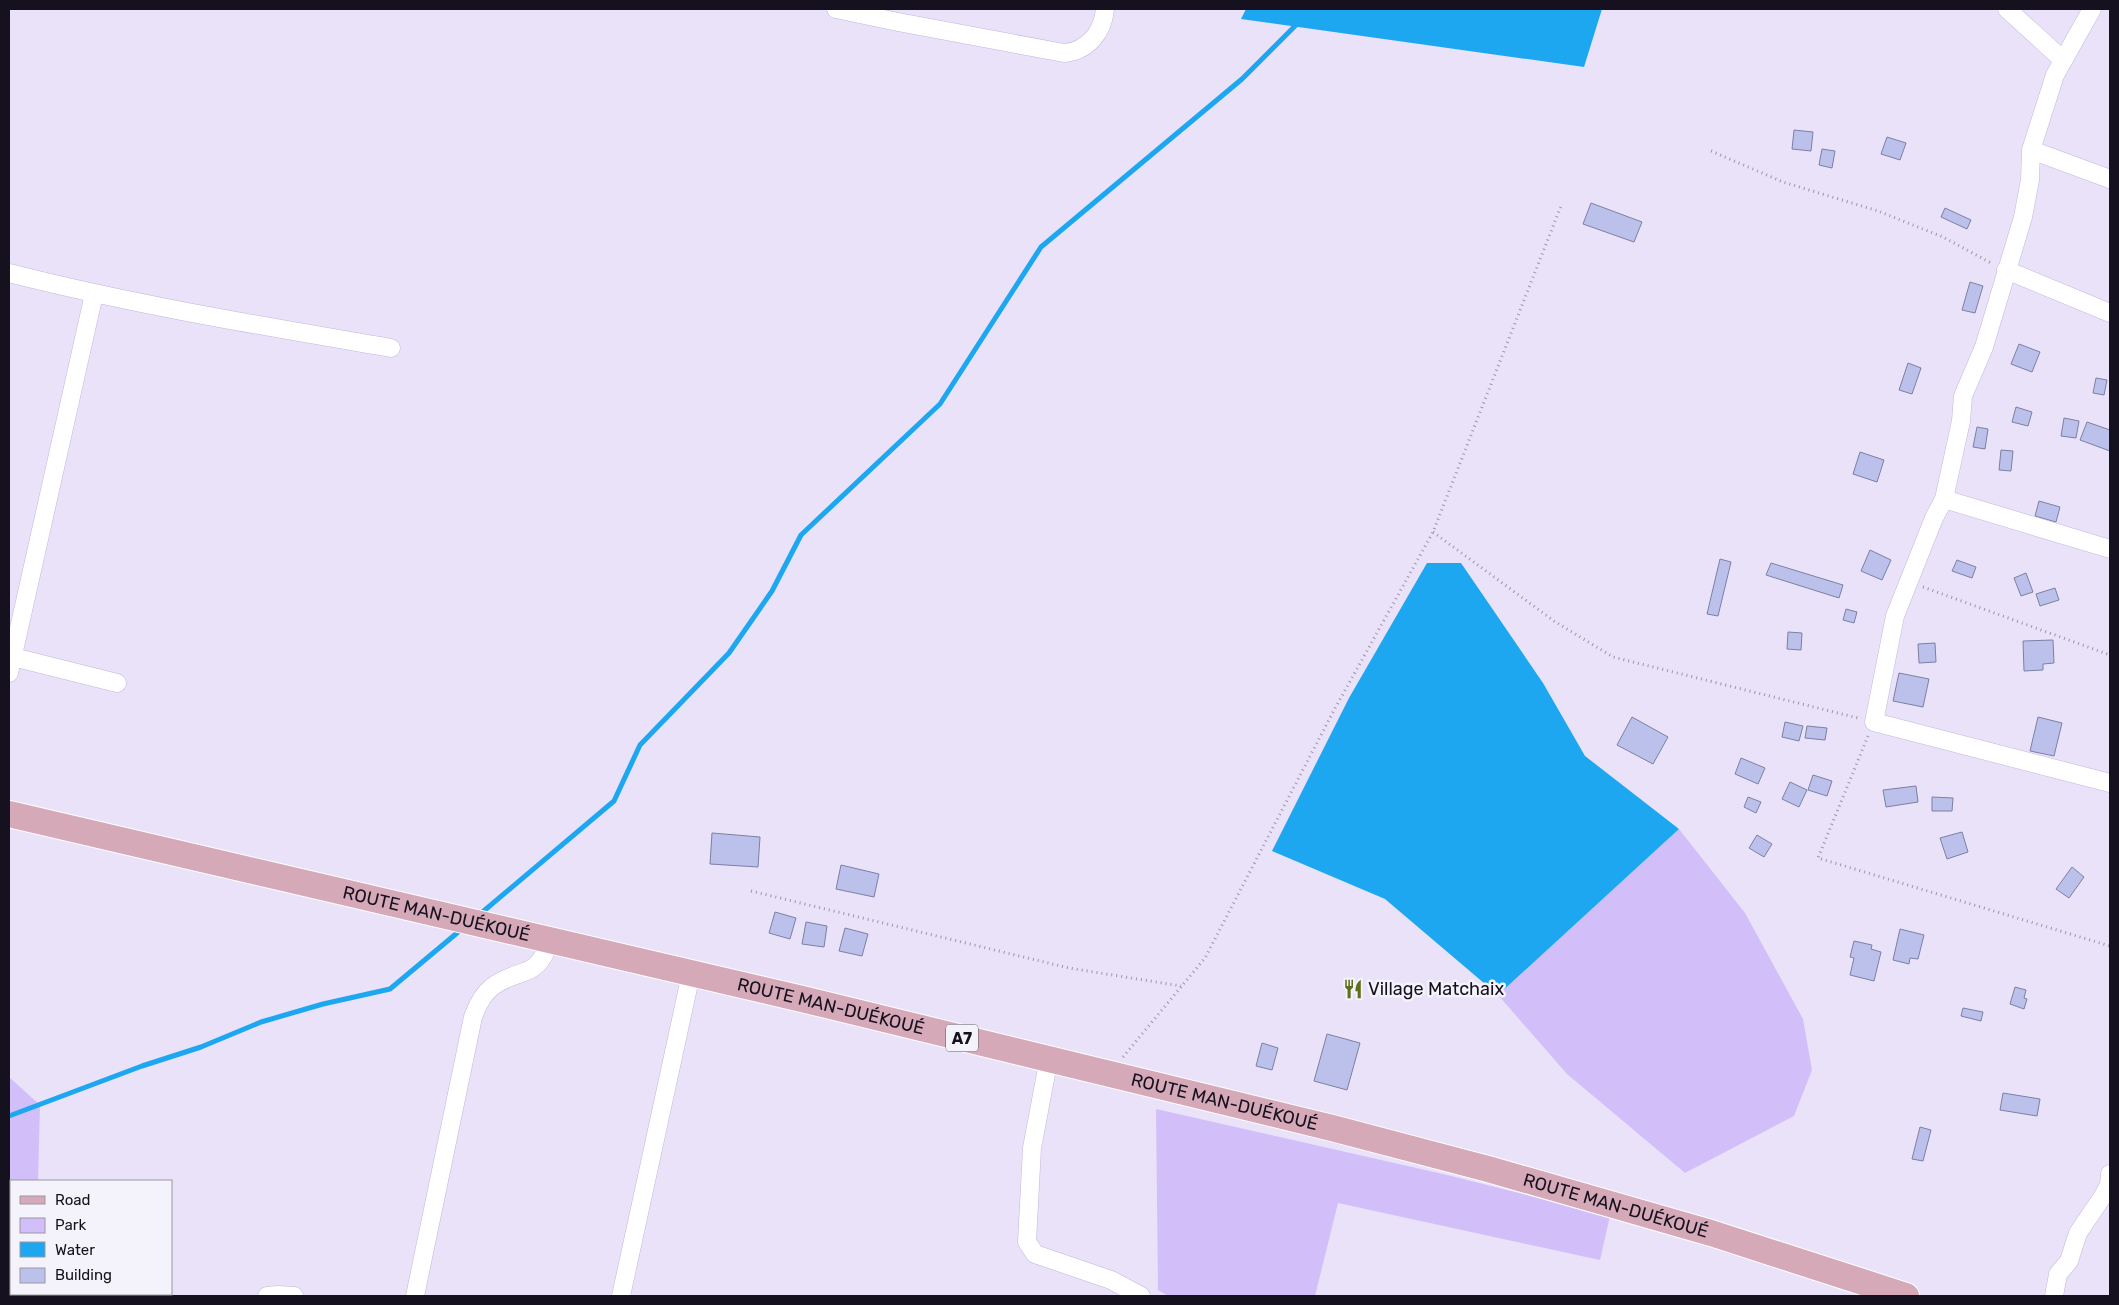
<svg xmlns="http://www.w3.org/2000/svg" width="2119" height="1305" viewBox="0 0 2119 1305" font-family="Rubik,sans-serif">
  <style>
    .green { fill: #d2bff9 }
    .water { fill: #1da7f0 }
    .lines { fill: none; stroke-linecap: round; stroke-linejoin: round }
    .stream { stroke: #1da7f0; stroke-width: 5 }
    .building { fill: #bcc1ec; stroke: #7c80a3 }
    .street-casing { stroke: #c2b7dc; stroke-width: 19 }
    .primary-casing { stroke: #fff; stroke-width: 28 }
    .path { stroke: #9d96aa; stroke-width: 3; stroke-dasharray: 1 4; stroke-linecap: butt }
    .street { stroke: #fff; stroke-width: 18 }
    .primary { stroke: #d5a9b7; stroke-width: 26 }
    .labels { text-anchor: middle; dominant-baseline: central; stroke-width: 5; stroke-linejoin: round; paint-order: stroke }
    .shield { fill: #f4f2fa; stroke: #595460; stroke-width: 1 }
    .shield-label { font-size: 16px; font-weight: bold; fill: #16111e }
    .street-label { font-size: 18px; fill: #16111e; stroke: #f4f2fa }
    .poi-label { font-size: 18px; fill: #16111e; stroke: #f4f2fa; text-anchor: start }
  </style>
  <rect width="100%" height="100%" fill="#e9e2f9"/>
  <path class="green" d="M1679 829 1745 913 1803 1019 1812 1070 1794 1116 1685 1173 1567 1074 1498 995Z
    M9 1077 40 1105 38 1181H11V1222L9 1224Z
    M1156 1109 1447 1175 1610 1216 1600 1260 1338 1203 1315 1296H1168L1158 1290Z"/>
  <path class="water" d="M1246 9H1602L1584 67 1241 19Z
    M1427 563H1461L1543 683 1585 756 1679 829 1498 995 1385 899 1272 851 1349 698Z"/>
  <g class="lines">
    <path class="stream" d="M479 915 614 801 640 745 729 653 772 591 801 535 940 404 1041 247 1242 79 1298 23
      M9 1116 142 1066 201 1047 261 1022 323 1004 390 989 463 928"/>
  </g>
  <path class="building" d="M1794 130 1813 132 1811 151 1792 149Z
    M1887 137 1906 143 1900 160 1881 154Z
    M1822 149 1835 151 1832 168 1819 165Z
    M1591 203 1642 222 1634 242 1583 224Z
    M1945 208 1971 220 1967 229 1941 217Z
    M1970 282 1983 286 1975 313 1962 310Z
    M2019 344 2040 352 2032 372 2011 364Z
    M1908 363 1921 368 1912 394 1899 390Z
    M2096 378 2107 380 2104 395 2093 393Z
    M2016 407 2032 412 2028 426 2012 422Z
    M2064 418 2079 421 2076 438 2061 436Z
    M2087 422 2110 430V451L2080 440Z
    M1977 427 1988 429 1985 449 1973 447Z
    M2001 450 2013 451 2011 471 1999 470Z
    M1860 452 1884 460 1877 482 1853 474Z
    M2039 501 2060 507 2056 522 2035 516Z
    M1870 550 1891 560 1882 580 1861 571Z
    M1720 559 1731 562 1718 616 1707 614Z
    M1957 560 1976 567 1972 578 1952 571Z
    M1771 563 1843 585 1839 598 1766 575Z
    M2026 573 2033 592 2021 596 2014 578Z
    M2055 588 2059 600 2040 606 2036 594Z
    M1846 609 1857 612 1854 623 1843 620Z
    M1788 632 1802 633 1801 650 1787 649Z
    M2053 640 2054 663 2043 664V670L2024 671 2023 641Z
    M1935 643 1936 662 1919 663 1918 644Z
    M1899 673 1929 679 1923 707 1893 701Z
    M1632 717 1668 737 1653 764 1617 745Z
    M2038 717 2062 723 2054 756 2030 751Z
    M1785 722 1803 726 1799 741 1782 737Z
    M1807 726 1827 728 1825 740 1805 738Z
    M1741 758 1765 768 1758 784 1735 774Z
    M1813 775 1832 781 1827 796 1808 790Z
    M1790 782 1807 790 1799 807 1782 799Z
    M1916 786 1918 802 1886 807 1883 790Z
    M1748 797 1761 802 1756 813 1744 807Z
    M1932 797 1953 798 1952 811H1932Z
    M1962 832 1968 852 1947 859 1940 838Z
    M712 833 760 837 758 867 710 864Z
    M1757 835 1772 844 1764 857 1749 848Z
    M841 865 879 874 874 897 836 889Z
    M2072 867 2084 877 2069 898 2056 889Z
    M775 912 796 918 790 939 769 933Z
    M806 922 827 926 824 947 802 944Z
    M845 928 868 934 862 956 839 951Z
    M1900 929 1924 935 1918 959 1910 958 1909 964 1893 960Z
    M1854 941 1872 945 1871 949 1881 952 1874 981 1850 975 1854 958 1850 957Z
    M2015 987 2026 990 2024 998 2027 999 2024 1009 2010 1004Z
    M1963 1008 1983 1012 1981 1021 1961 1016Z
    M1327 1034 1360 1043 1347 1090 1314 1081Z
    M1262 1043 1278 1048 1272 1070 1256 1066Z
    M2003 1093 2040 1099 2037 1116 2000 1110Z
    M1920 1127 1931 1130 1923 1161 1912 1159Z"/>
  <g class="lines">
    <defs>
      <path id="street" d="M836 9 898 22 1064 53C1088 51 1103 32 1105 9
        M2007 9 2063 60
        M2092 9 2055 75 2031 150 2030 180 2023 217 1984 347 1963 396 1961 421 1944 499 1934 518 1895 616 1874 722 2110 783
        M2031 150 2110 179
        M2006 270 2110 313
        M9 273C135 305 263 326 391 348
        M1944 499 2110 549
        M9 656 117 683
        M9 673 94 294
        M1049 1058 1032 1148 1027 1242 1035 1254 1111 1280 1141 1296
        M267 1296 278 1295 294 1296
        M415 1296 473 1017C477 1006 483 994 492 987 519 966 537 982 550 940
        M621 1296 691 974
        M2054 1296 2058 1274 2069 1261 2078 1233 2103 1196 2109 1185 2110 1174"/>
      <g id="primary">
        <path id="s1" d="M9 814 802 999 1332 1128 1488 1169 1711 1233 1906 1296"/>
      </g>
    </defs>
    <use href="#street" class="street-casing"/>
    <use href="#primary" class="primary-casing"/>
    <path class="path" d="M1711 151 1783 182 1878 211 1943 237 1993 264
      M1433 532 1554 621 1613 657 1858 718
      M1923 587 2110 655
      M1868 736 1818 858 2110 946
      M751 891 1069 968 1181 986
      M1123 1057 1205 958 1333 712 1433 532 1561 206"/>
    <use href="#street" class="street"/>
    <use href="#primary" class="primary"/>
  </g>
  <defs>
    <symbol id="restaurant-bare" viewBox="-9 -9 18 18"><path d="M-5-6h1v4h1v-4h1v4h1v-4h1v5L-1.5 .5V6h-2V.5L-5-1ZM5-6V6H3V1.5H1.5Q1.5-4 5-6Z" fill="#5f6e1a" stroke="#f4f2fa" stroke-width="2.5" paint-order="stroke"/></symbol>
  </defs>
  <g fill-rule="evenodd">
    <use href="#restaurant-bare" x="1339" y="975" width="28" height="28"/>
  </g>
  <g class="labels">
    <rect class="shield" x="946" y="1024.5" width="32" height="27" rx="4"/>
    <g class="shield-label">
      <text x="962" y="1038">A7</text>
    </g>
    <g class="street-label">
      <text stroke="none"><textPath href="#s1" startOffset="439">ROUTE MAN-DUÉKOUÉ</textPath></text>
      <text stroke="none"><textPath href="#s1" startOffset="844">ROUTE MAN-DUÉKOUÉ</textPath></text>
      <text stroke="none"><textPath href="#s1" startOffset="1249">ROUTE MAN-DUÉKOUÉ</textPath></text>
      <text stroke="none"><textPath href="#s1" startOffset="1654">ROUTE MAN-DUÉKOUÉ</textPath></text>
    </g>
    <g class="poi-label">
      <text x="1368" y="989">Village Matchaix</text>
    </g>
  </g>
  <rect width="2119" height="1305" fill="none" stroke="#16111e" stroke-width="20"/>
  <rect x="10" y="1180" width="162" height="115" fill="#f4f2fa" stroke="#9b98a2"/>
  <rect x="20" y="1196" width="25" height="8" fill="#d5a9b7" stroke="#9b98a2"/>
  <text x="55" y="1205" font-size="15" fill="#16111e">Road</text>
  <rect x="20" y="1218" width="25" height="15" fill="#d2bff9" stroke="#9b98a2"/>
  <text x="55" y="1230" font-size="15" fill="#16111e">Park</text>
  <rect x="20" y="1242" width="25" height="15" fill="#1da7f0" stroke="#9b98a2"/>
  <text x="55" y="1255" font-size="15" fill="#16111e">Water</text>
  <rect x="20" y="1268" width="25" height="15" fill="#bcc1ec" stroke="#9b98a2"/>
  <text x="55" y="1280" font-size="15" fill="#16111e">Building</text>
</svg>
